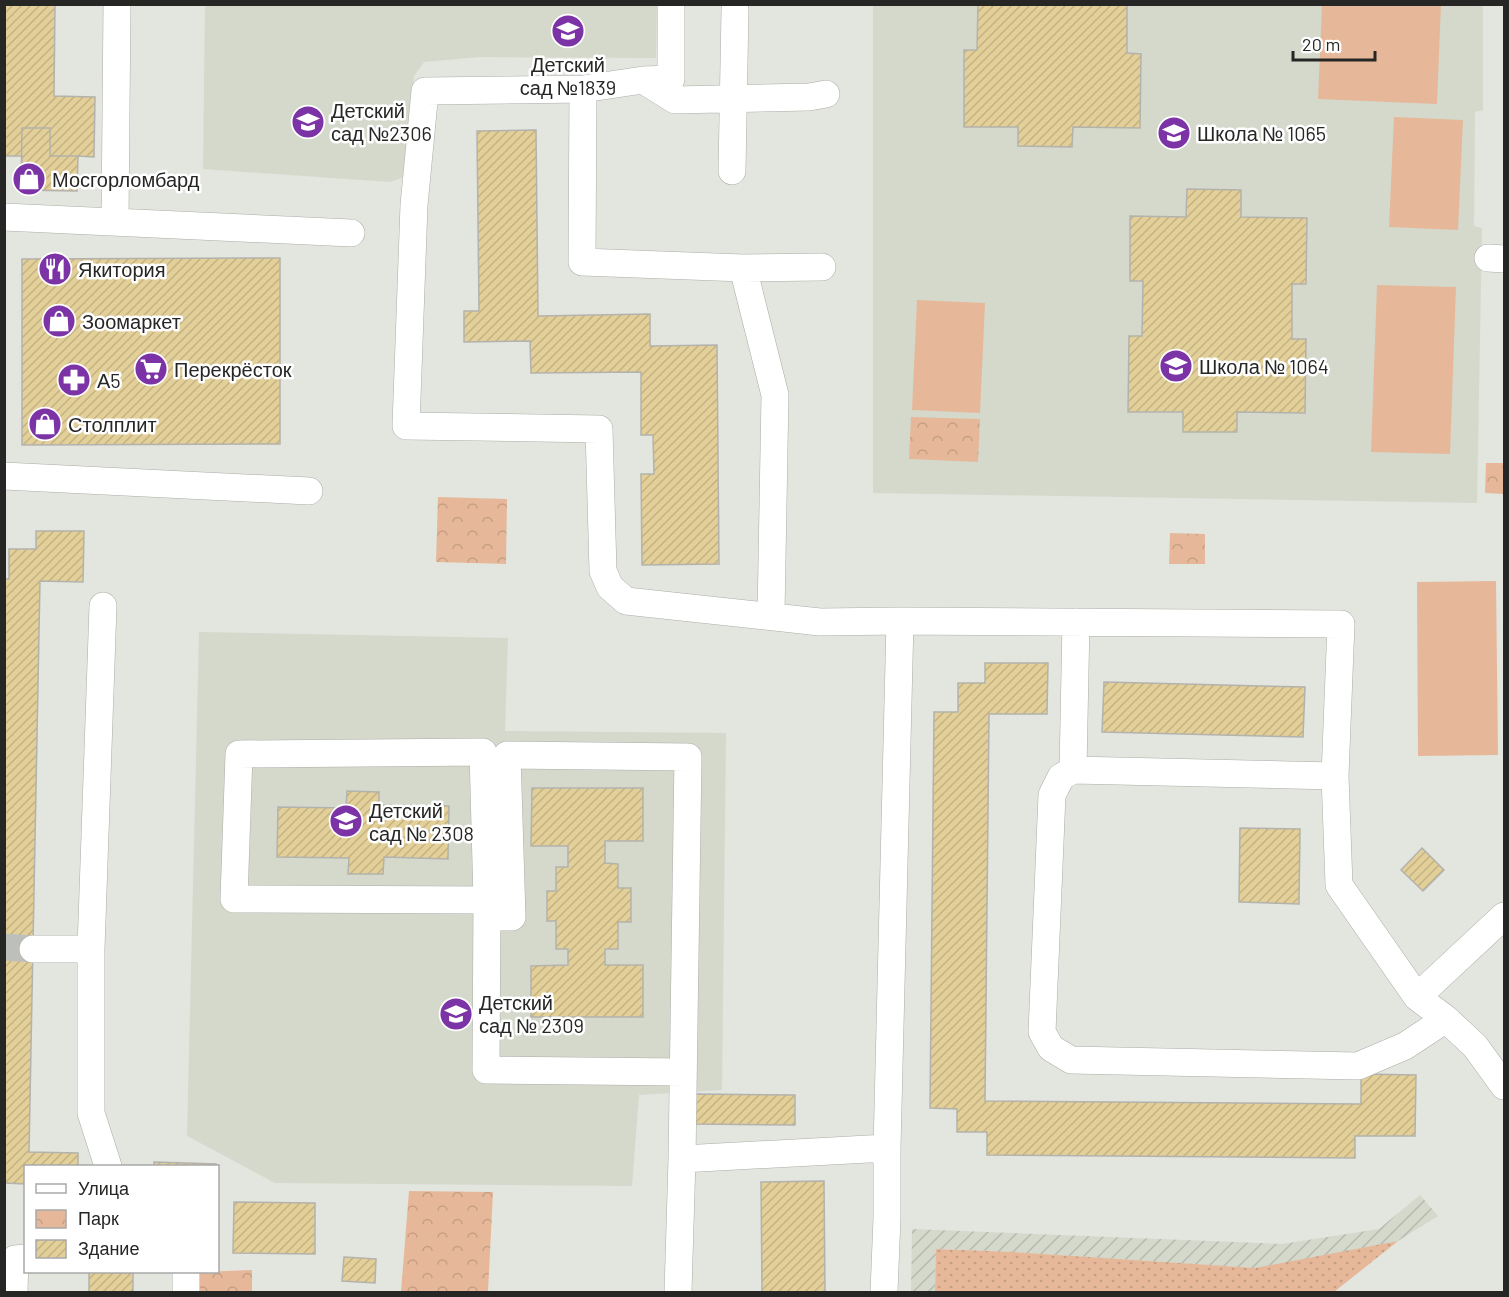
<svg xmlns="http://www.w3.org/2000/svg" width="1509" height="1297" viewBox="0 0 1509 1297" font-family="Barlow,sans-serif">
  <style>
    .built { fill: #d4d9cc }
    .industrial { fill: url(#industrial-furrows) }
    .grass { fill: url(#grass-dots) }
    .park { fill: url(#park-crowns) }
    .garden { fill: #e6b899 }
    .building { fill: url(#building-hatch); stroke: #b4b2ac; stroke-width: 1.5 }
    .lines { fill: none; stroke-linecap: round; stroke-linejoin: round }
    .minor-tunnel { stroke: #bdbfba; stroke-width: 27; stroke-dasharray: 27 14; stroke-linecap: butt }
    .minor-casing { stroke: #abada7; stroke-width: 28 }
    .minor { stroke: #fff; stroke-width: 27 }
    .labels { text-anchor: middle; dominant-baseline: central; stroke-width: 5; stroke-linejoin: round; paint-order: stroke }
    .poi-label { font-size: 20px; fill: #262725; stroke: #fff; text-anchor: start }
  </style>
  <defs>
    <pattern id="industrial-furrows" width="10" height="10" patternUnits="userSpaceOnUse" patternTransform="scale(1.5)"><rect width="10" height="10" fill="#d4d9cc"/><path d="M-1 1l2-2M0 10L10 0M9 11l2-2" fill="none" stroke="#b6baaf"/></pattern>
    <pattern id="grass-dots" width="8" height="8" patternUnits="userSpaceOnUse" patternTransform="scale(1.5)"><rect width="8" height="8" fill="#e6b899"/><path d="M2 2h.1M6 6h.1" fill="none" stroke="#c59e84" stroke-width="1.8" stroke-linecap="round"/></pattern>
    <pattern id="park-crowns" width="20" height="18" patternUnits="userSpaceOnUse" patternTransform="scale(1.5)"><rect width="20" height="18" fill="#e6b899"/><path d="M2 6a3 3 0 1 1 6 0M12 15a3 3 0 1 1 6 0" fill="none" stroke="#c59e84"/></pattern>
    <pattern id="building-hatch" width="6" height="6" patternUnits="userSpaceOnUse" patternTransform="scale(1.5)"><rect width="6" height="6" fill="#e3cf98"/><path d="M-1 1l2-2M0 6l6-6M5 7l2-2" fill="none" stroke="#c3b283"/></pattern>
  </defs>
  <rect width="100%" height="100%" fill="#e3e5df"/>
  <path class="built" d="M205 5H657L656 58 480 57 424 62 414 76 409 171 401 178 390 182 203 169Z
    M873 5H1483V110L1475 112 1474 226 1482 228 1477 503 873 493Z
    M199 632 508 638 505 731 726 733 722 1090 639 1095 632 1186 275 1183 187 1136Z"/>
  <path class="industrial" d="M1420 1195 1438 1216 1398 1241 1262 1269 1014 1252 936 1249 935 1292H911L912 1229 1282 1244 1379 1229Z"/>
  <path class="grass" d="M1398 1241 1334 1292H935L936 1249 1014 1252 1255 1268Z"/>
  <path class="park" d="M911 417 980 419 978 462 909 459Z
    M1486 463H1504V494L1485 493Z
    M438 497 507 499 506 564 436 562Z
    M1170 533 1205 534V564H1169Z
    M409 1191 493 1192 488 1292H401Z
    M252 1270V1292H200V1272Z"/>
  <path class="garden" d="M1322 5H1441L1437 104 1318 99Z
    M1394 117 1463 120 1458 230 1389 227Z
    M1377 285 1456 287 1450 454 1371 452Z
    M917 300 985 303 980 413 912 410Z
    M1496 581 1498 755 1418 756 1417 582Z"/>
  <path class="building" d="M4 4H55L54 96 95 97 94 157 78 156 77 191 21 190 22 156H4Z
    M978 4H1127V53L1141 54 1140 128 1073 127 1072 147 1018 146V127H964V50H977Z
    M22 128H50V156H78L77 191 21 190Z
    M536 130 538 316 650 314V346L717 345 719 564 642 565 641 474H654L653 435H641V372L531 373 530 341 464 342V311H479L477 131Z
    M1187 189 1241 190V217L1307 218 1306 284H1292V339H1306L1305 413 1237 412V432H1183V412H1128L1129 336H1142L1143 281H1130V216L1186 217Z
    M280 258V444L22 445V259Z
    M36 531H84L83 582 40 581 29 1152 78 1153V1166H26V1184L4 1183V579H9V549H36Z
    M985 663H1048L1047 714H989L985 1101 1361 1104V1074L1416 1075 1415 1136H1355V1158L987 1155V1132H957V1109L930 1108 934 712H958V683H985Z
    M1104 682 1305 687 1303 737 1102 732Z
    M532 788H643V841H605V863L618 864V888H631V922H618V949H605V965H643V1017H531V966L568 965V949H556V921H547V891H556V867H568V846H531Z
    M347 791 379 792V805L449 806 448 859 384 857 383 874H348L349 858 277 857 278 807 346 808Z
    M1240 828 1300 829 1299 904 1239 902Z
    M1422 848 1444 870 1423 891 1401 870Z
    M695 1094 795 1095V1125L694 1124Z
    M154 1162 216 1164V1166H154Z
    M824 1181 825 1292H762L761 1182Z
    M234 1202 315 1203V1254L233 1253Z
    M344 1257 376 1259 375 1283 342 1281Z
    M89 1272 133 1273V1292H89Z"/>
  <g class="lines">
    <path class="minor-tunnel" d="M4 947 33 949"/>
    <defs>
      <path id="minor" d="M671 4V79L643 80 583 89 425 91 414 205 406 426 599 429 603 571 610 587 626 601 820 622 900 621 887 1148V1218L884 1292
        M643 80 675 100 809 97 826 94
        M583 89 582 262 743 268 822 267
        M732 171 735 10
        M4 217 351 233
        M115 222 117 4
        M1488 258 1504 259
        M743 268 775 395 771 615
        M4 476 309 491
        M103 606 91 949V1113L108 1166
        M900 621 1341 624 1335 776 1339 885 1417 997 1446 1019 1475 1046 1504 1086
        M1076 622 1073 770 1335 776
        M1073 770 1061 777 1052 795 1042 1032 1051 1048 1071 1060 1358 1066 1405 1046 1446 1019
        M487 900 234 899 239 754 483 752 487 900 486 1070 683 1072
        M487 917H512L507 755 688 757 682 1159
        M33 949H91
        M1417 997 1504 916
        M14 1292 15 1259 26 1258
        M186 1292V1272
        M678 1292 682 1159 887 1148"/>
    </defs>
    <use href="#minor" class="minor-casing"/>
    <use href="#minor" class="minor"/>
  </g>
  <defs>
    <symbol id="school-disc" viewBox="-11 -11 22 22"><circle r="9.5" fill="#7b33a6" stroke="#fff"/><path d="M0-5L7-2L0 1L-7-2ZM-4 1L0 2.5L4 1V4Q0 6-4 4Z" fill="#fff"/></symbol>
    <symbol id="shop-disc" viewBox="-11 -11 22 22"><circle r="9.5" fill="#7b33a6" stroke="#fff"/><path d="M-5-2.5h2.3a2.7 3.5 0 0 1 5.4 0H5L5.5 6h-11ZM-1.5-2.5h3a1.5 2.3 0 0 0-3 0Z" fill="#fff"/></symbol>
    <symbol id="restaurant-disc" viewBox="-11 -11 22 22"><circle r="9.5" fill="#7b33a6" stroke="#fff"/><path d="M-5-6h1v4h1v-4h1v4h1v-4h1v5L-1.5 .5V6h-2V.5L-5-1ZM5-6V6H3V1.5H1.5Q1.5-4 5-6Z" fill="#fff"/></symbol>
    <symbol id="supermarket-disc" viewBox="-11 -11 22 22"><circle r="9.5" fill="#7b33a6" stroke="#fff"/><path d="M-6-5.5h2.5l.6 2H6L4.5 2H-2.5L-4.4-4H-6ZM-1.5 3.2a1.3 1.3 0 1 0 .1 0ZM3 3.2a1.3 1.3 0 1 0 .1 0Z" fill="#fff"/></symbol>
    <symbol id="pharmacy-disc" viewBox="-11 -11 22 22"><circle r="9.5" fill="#7b33a6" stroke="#fff"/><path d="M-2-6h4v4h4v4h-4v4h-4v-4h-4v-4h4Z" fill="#fff"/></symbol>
  </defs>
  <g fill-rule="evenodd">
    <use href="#school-disc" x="549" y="12" width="38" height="38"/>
    <use href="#school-disc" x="289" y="103" width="38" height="38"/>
    <use href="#school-disc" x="1155" y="114" width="38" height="38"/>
    <use href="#shop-disc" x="10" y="160" width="38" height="38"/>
    <use href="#restaurant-disc" x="36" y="250" width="38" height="38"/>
    <use href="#shop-disc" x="40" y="302" width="38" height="38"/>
    <use href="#school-disc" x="1157" y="347" width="38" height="38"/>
    <use href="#supermarket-disc" x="132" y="350" width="38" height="38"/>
    <use href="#pharmacy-disc" x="55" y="361" width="38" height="38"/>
    <use href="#shop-disc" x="26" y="405" width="38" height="38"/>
    <use href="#school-disc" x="327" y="802" width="38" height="38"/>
    <use href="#school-disc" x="437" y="995" width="38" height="38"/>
  </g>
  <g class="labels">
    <g class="poi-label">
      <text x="568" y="64" text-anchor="middle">Детский<tspan x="568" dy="23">сад №1839</tspan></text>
      <text x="331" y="110">Детский<tspan x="331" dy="23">сад №2306</tspan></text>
      <text x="1197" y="133">Школа № 1065</text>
      <text x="52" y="179">Мосгорломбард</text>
      <text x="78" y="269">Якитория</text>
      <text x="82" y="321">Зоомаркет</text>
      <text x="1199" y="366">Школа № 1064</text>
      <text x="174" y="369">Перекрёсток</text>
      <text x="97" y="380">А5</text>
      <text x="68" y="424">Столплит</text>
      <text x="369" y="810">Детский<tspan x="369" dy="23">сад № 2308</tspan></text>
      <text x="479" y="1002">Детский<tspan x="479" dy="23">сад № 2309</tspan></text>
    </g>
  </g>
  <rect width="1509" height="1297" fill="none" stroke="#262725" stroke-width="12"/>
  <rect x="24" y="1165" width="195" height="108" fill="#ffffff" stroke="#a8a9a8" stroke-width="1.5"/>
  <rect x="36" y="1184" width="30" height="9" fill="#ffffff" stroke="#a8a9a8" stroke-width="1.5"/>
  <text x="78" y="1195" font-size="18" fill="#262725">Улица</text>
  <rect x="36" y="1210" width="30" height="18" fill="url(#park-crowns)" stroke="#a8a9a8" stroke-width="1.5"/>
  <text x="78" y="1225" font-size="18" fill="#262725">Парк</text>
  <rect x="36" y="1240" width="30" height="18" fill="url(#building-hatch)" stroke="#a8a9a8" stroke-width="1.5"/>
  <text x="78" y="1255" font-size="18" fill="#262725">Здание</text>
  <path d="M1293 51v9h82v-9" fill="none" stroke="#262725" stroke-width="3"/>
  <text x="1302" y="51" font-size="18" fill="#262725" stroke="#ffffff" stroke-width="4.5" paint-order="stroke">20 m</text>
</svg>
